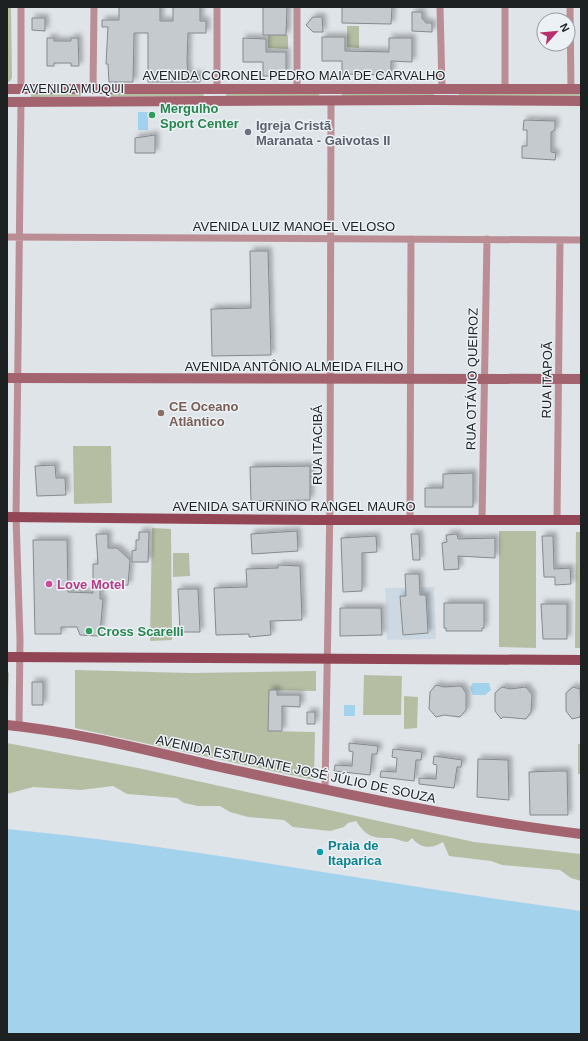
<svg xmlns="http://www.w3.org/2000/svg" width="588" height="1041" viewBox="0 0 588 1041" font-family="Helvetica,sans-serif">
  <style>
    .built { fill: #cdd9e2 }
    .green { fill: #b5bea3 }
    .water { fill: #a3d2ed }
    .building { fill: #c5cacf; stroke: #858a8e; filter: url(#shadow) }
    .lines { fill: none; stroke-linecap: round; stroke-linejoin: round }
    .street { stroke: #bb8e95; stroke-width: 7 }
    .secondary { stroke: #a4646f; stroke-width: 10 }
    .primary { stroke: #914555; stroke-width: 10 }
    .leisure-dot { fill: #2e9e5b; stroke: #ecf1f6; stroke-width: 1.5 }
    .worship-dot { fill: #6b7280; stroke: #ecf1f6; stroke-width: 1.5 }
    .education-dot { fill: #8d6e63; stroke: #ecf1f6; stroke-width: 1.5 }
    .hotel-dot { fill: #d1479c; stroke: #ecf1f6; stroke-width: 1.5 }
    .culture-dot { fill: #0f9aa8; stroke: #ecf1f6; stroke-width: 1.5 }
    .labels { text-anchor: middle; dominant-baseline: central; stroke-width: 3; stroke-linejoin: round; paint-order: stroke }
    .street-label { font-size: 13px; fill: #1e2122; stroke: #ecf1f6 }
    .leisure-label { font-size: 13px; font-weight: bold; fill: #27864d; stroke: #ecf1f6; text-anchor: start }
    .worship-label { font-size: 13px; font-weight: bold; fill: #5b616d; stroke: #ecf1f6; text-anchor: start }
    .education-label { font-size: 13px; font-weight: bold; fill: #785e54; stroke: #ecf1f6; text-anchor: start }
    .hotel-label { font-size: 13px; font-weight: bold; fill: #b23c85; stroke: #ecf1f6; text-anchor: start }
    .culture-label { font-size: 13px; font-weight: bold; fill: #0d838f; stroke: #ecf1f6; text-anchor: start }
  </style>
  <defs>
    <filter id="shadow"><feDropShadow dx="3.5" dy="-3.5" stdDeviation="2" flood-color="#0004"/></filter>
  </defs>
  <rect width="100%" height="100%" fill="#dfe4e8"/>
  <path class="built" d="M434 587 436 639 387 640 385 588Z"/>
  <path class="green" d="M7 7H11L12 78 10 81 7 83Z
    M347 26H359V48L347 47Z
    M268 35H288V49L268 48Z
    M434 92V95L342 97V94Z
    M459 92 581 93V96H459Z
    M81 93V96L31 97V94Z
    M105 93H203L204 96H105Z
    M226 93 319 94V97L226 96Z
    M73 446H111L112 503 74 504Z
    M152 528 171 529 172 640 150 641Z
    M499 531H536V648L499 647Z
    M576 532H581V648H575Z
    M173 553H189L190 576 173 577Z
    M75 670 191 673 316 671V691L269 690 268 731 315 732 314 780 75 728Z
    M7 671 9 673 7 718Z
    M364 675 402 676 401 715H363Z
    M404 696 418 697 417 728 404 729Z
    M7 743 138 768 474 842 581 854V881L571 878 560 870 502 865 491 861 449 856 443 842C432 849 421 849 412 838L408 842C402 842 396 838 390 838 372 838 367 837 356 821L348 823 344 827 330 831 293 827 284 820 248 817 230 812 220 806H198L184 803 177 798 127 794 113 786 81 790 33 787 7 794Z
    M578 744H581V774H578Z"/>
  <path class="water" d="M138 112H148V130H138Z
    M473 683H489L491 690 485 695H473L470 688Z
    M344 705H355V716H344Z
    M7 829C200 848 389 885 581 911V1034H7Z"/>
  <path class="building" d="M119 7H160V21H173V7H200V21H206V33H188L187 61 188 75H200V82H148V33H134L133 82H109L108 64H106L108 27H102V20H119Z
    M263 7H287L286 35H263Z
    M342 7H392L391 24 342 23Z
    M412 12H422V18L426 23H432V32L412 31Z
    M313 17H322L323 32H313L306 25Z
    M32 18H45V31L32 30Z
    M322 37H345V51L389 52V38H412V62L391 61V75L342 74V61H322Z
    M47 38H54V41H71V38H78L79 66H71V63H54V66H47Z
    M243 38 266 39V52H286V76H263V62H243Z
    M524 120 555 121V130L551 132V152L556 153 555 160 522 158V146H527V130H523Z
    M155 135V153H135V138Z
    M250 251H268L271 355 212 356 211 309 251 308Z
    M55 465 56 478H65L66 495 37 496 35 466Z
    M310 466V500L251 501 250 467Z
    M473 473V507H425V488H443V474Z
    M297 531 298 551 252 554 251 534Z
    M139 532H149L148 562H132V551L136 550V540H139Z
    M96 534H108V548H117L130 560 128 585 100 586V599H103L100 633 98 636 80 635 77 627H61V634H35L33 540H67L68 592 93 593V564H98Z
    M411 534H419L420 560H413Z
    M457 534 458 539 495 538V558L458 556 459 569 444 570 442 543 447 542 446 535Z
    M376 536 377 552 362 553V591L343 592 341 538Z
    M542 536H553L554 569 570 568 571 584 555 585V577H544Z
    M278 565 300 566 302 620 270 621 271 635 249 637V634L216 635 214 588 247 587 246 569 278 568Z
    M405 574H419L420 595H426L428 633 403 635 400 596H406Z
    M178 589H198L200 632H180Z
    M444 603H484V628H482V631H446V628H444Z
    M541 604H567V639H543Z
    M340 608H381L382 635 340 636Z
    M32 682H43V705H32Z
    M436 685 444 687 461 686 466 693V710L460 717 444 715 436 717 429 709 430 692Z
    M502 687 510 689 526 687 532 695 531 712 526 719 503 717 501 719 495 711V693Z
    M573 687 580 689 581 711 580 717 572 719 566 711V693Z
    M269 690H277V695H300V707L282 706V731H268Z
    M307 712H315V724H307Z
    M349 743 378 746 377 754H372L370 775 334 771 335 765 352 766 353 752 349 751Z
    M393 749 422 752 421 760H416L414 781 380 777 381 771 396 772 397 758 392 757Z
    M434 756 462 760 461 767H457L454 788 419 784V778L436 779 437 765 433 764Z
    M478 759 508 760 509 800 477 797Z
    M555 771H567L568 815H530L529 772Z"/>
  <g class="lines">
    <path class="street" d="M217 7V88
      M297 7V89
      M440 7 442 88
      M570 7 571 89
      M505 88V7
      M21 89V7
      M93 89 94 7
      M7 237 581 240
      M410 520 411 239
      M482 520 487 239
      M557 520 560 240
      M19 726 20 640 16 517 21 101
      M325 789 330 504 331 101"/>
    <path class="secondary" d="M7 89H581
      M7 102 434 100 581 101
      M7 378 581 379
      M7 725C77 732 146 750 215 766 336 792 457 819 581 834"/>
    <path class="primary" d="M7 517 316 520H581
      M7 657 581 660"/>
  </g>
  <g class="leisure-dot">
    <circle cx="152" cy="115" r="4"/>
    <circle cx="89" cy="631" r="4"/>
  </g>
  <circle class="worship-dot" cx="248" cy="132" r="4"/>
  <circle class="education-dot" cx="161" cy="413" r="4"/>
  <circle class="hotel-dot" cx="49" cy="584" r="4"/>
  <circle class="culture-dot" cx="320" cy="852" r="4"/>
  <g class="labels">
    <g class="street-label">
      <text x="294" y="75">AVENIDA CORONEL PEDRO MAIA DE CARVALHO</text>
      <text x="73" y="88">AVENIDA MUQUI</text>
      <text x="294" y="226">AVENIDA LUIZ MANOEL VELOSO</text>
      <text x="294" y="366">AVENIDA ANTÔNIO ALMEIDA FILHO</text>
      <text transform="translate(472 379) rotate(-89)">RUA OTÁVIO QUEIROZ</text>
      <text transform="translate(547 380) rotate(-89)">RUA ITAPOÃ</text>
      <text transform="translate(317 445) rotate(-90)">RUA ITACIBÁ</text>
      <text x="294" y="506">AVENIDA SATURNINO RANGEL MAURO</text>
      <text transform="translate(296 769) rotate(12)">AVENIDA ESTUDANTE JOSÉ JÚLIO DE SOUZA</text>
    </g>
    <g class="leisure-label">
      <text x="160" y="108">Mergulho<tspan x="160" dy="15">Sport Center</tspan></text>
      <text x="97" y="631">Cross Scarelli</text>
    </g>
    <g class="worship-label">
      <text x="256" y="125">Igreja Cristã<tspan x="256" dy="15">Maranata - Gaivotas II</tspan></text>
    </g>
    <g class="education-label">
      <text x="169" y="406">CE Oceano<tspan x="169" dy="15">Atlântico</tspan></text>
    </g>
    <g class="hotel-label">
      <text x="57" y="584">Love Motel</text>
    </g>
    <g class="culture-label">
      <text x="328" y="845">Praia de<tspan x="328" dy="15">Itaparica</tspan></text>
    </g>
  </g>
  <rect width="588" height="1041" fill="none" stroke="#1e2122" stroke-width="16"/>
  <g transform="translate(556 32) rotate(63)"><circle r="19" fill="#ecf1f6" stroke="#9a9ea1"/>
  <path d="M0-3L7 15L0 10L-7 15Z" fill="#b9306f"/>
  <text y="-6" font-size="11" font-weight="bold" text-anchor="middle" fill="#1e2122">N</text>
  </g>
</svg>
